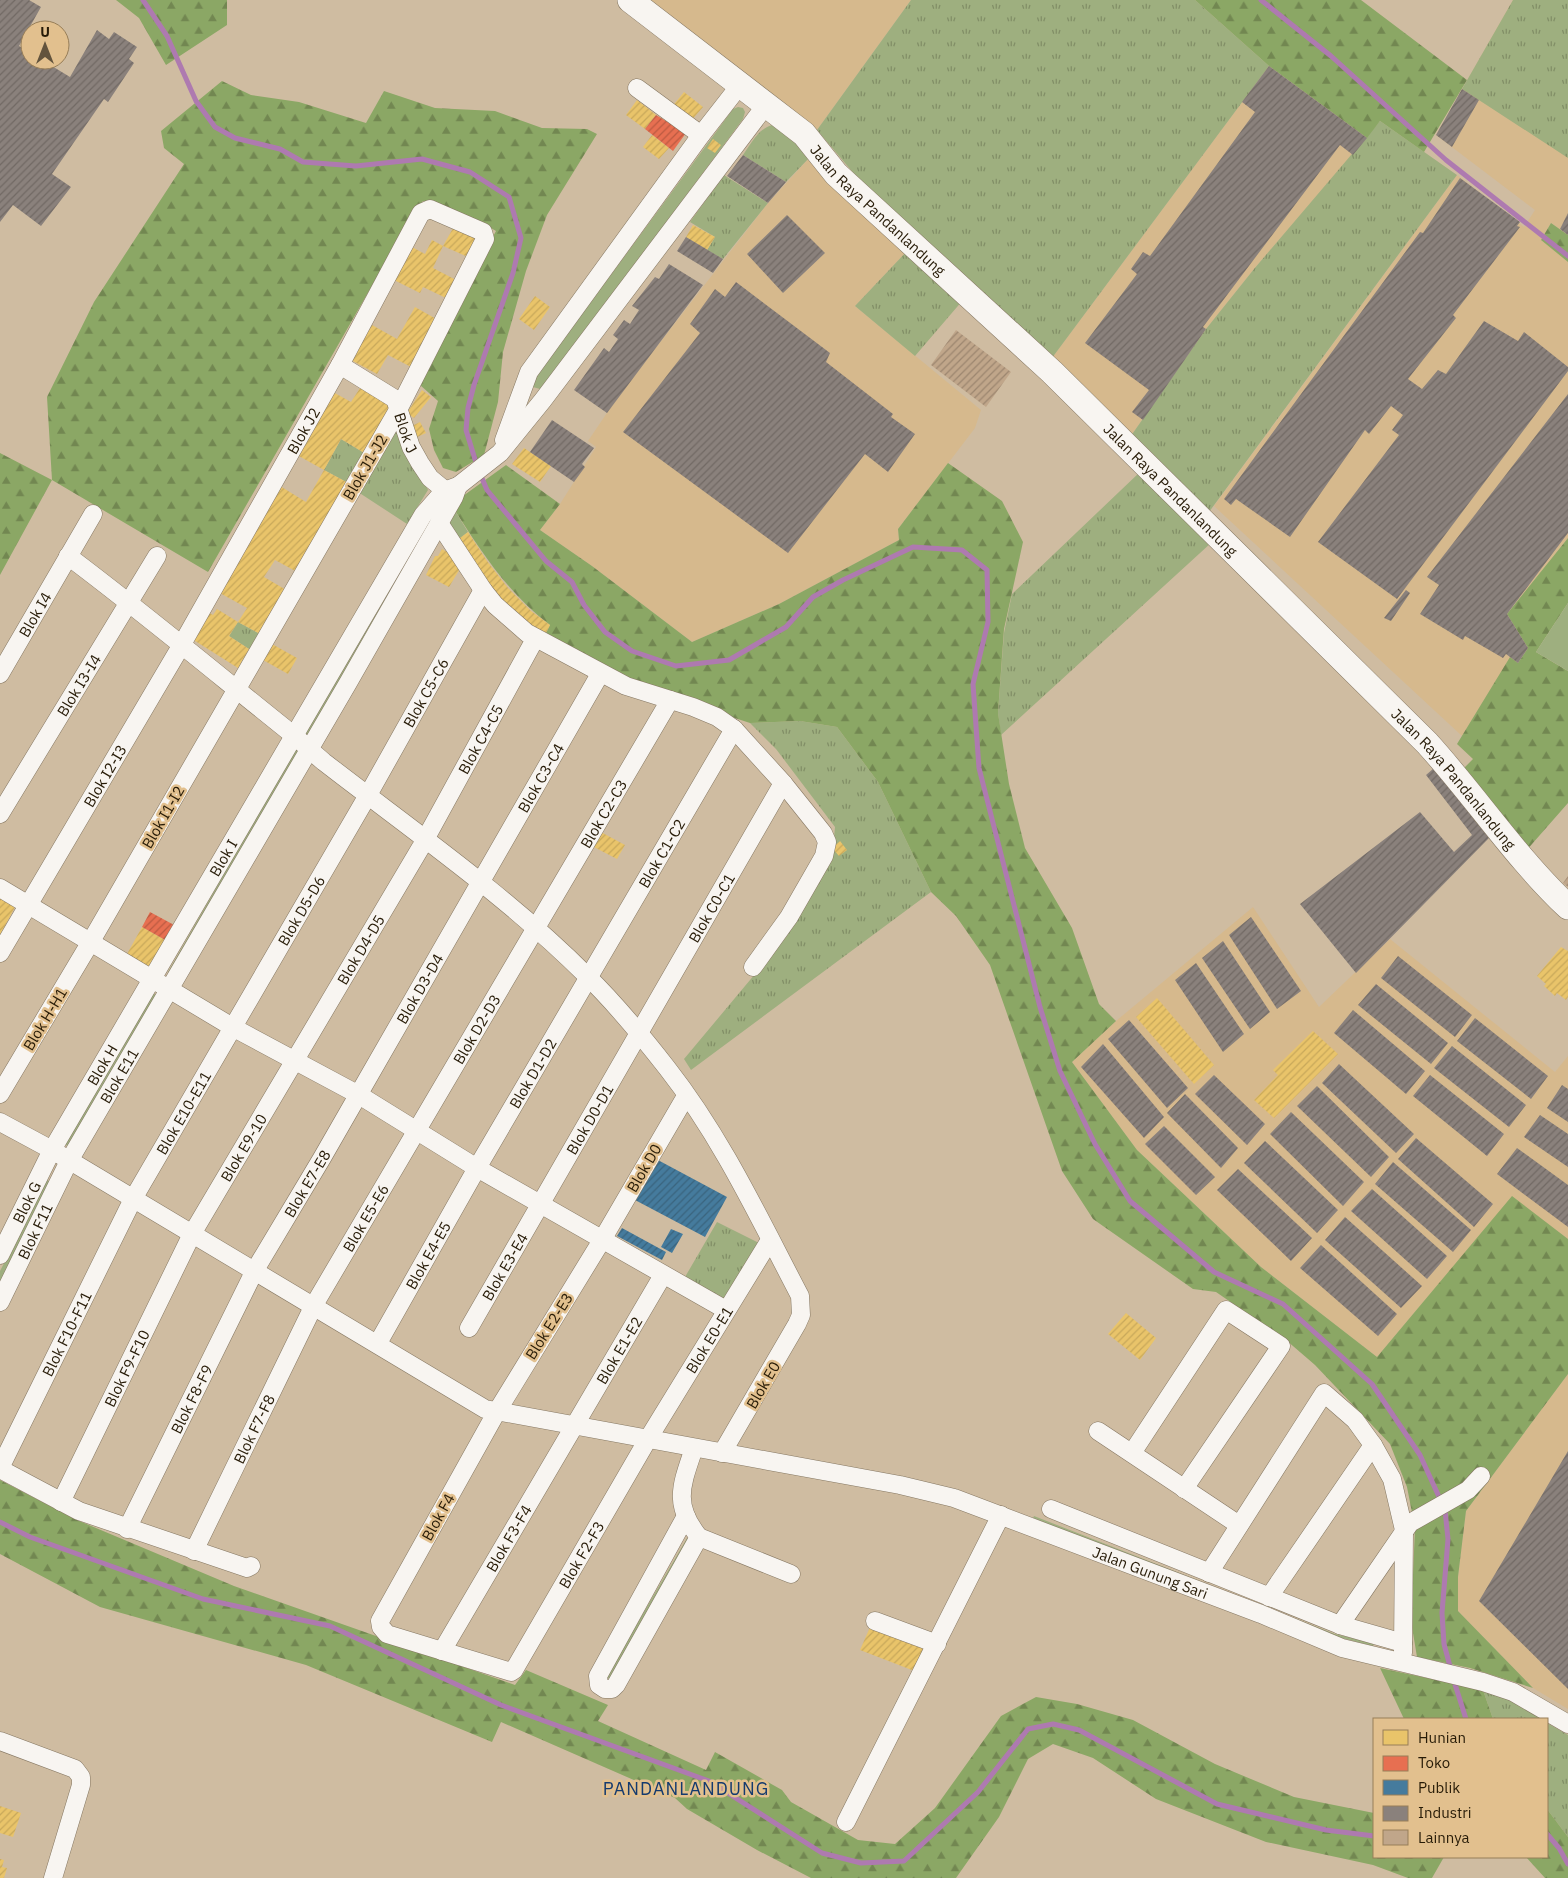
<svg xmlns="http://www.w3.org/2000/svg" width="1568" height="1878" viewBox="0 0 1568 1878" font-family="'IBM Plex Sans',sans-serif">
  <style>
    .built { fill: #d6b98d }
    .grass { fill: url(#grass-tufts) }
    .forest { fill: url(#forest-firs) }
    .garden { fill: #9eaf7f }
    .homes { fill: url(#homes-hatch) }
    .shops { fill: url(#shops-hatch) }
    .public { fill: url(#public-hatch) }
    .industry { fill: url(#industry-hatch) }
    .lines { fill: none; stroke-linecap: round; stroke-linejoin: round }
    .stream { stroke: #ae7ab0; stroke-width: 5 }
    .building { fill: url(#building-hatch) }
    .street-casing { stroke: #857762; stroke-width: 19 }
    .secondary-casing { stroke: #857762; stroke-width: 26 }
    .street { stroke: #f8f5f1; stroke-width: 18 }
    .secondary { stroke: #f8f5f1; stroke-width: 25 }
    .labels { text-anchor: middle; dominant-baseline: central; stroke-width: 5; stroke-linejoin: round; paint-order: stroke }
    .street-label { font-size: 15px; fill: #271b07; stroke: #e2c08e }
    .quarter-label { font-size: 18px; letter-spacing: 1px; fill: #143a6e; stroke: #e2c08e }
  </style>
  <defs>
    <pattern id="grass-tufts" width="24" height="20" patternUnits="userSpaceOnUse" patternTransform="scale(1.25)"><rect width="24" height="20" fill="#9eaf7f"/><path d="M3 7l-1-3M5 7V3M7 7l1-3M15 17l-1-3M17 17v-4M19 17l1-3" fill="none" stroke="#818e66"/></pattern>
    <pattern id="forest-firs" width="22" height="20" patternUnits="userSpaceOnUse" patternTransform="scale(1.25)"><rect width="22" height="20" fill="#8ba765"/><path d="M5 1l3.5 6h-7zM16 11l3.5 6h-7z" fill="#728751"/></pattern>
    <pattern id="homes-hatch" width="6" height="6" patternUnits="userSpaceOnUse" patternTransform="scale(1.25)"><rect width="6" height="6" fill="#e9c46a"/><path d="M-1 1l2-2M0 6l6-6M5 7l2-2" fill="none" stroke="#c8a85a"/></pattern>
    <pattern id="shops-hatch" width="6" height="6" patternUnits="userSpaceOnUse" patternTransform="scale(1.25)"><rect width="6" height="6" fill="#e76f51"/><path d="M-1 1l2-2M0 6l6-6M5 7l2-2" fill="none" stroke="#bb5a41"/></pattern>
    <pattern id="public-hatch" width="6" height="6" patternUnits="userSpaceOnUse" patternTransform="scale(1.25)"><rect width="6" height="6" fill="#457b9d"/><path d="M-1 1l2-2M0 6l6-6M5 7l2-2" fill="none" stroke="#3a647e"/></pattern>
    <pattern id="industry-hatch" width="6" height="6" patternUnits="userSpaceOnUse" patternTransform="scale(1.25)"><rect width="6" height="6" fill="#8a817c"/><path d="M-1 1l2-2M0 6l6-6M5 7l2-2" fill="none" stroke="#716964"/></pattern>
    <pattern id="building-hatch" width="6" height="6" patternUnits="userSpaceOnUse" patternTransform="scale(1.25)"><rect width="6" height="6" fill="#c0a68a"/><path d="M-1 1l2-2M0 6l6-6M5 7l2-2" fill="none" stroke="#9c866f"/></pattern>
  </defs>
  <rect width="100%" height="100%" fill="#cfbca1"/>
  <path class="built" d="M648 0H911L817 130Z
    M1513 0H1568V235L1551 223 1541 240 1568 262V538L1507 614 1528 648 1518 663 1510 658 1462 736 1214 506 1457 175 1524 227 1535 210 1436 135Z
    M1269 66 1367 138 1254 269 1206 329 1128 440 1049 362Z
    M811 156 908 250 855 306 981 410 975 428 898 529 899 540 779 604 692 642 592 566 540 530 560 504 596 447 588 441 617 398 768 203Z
    M1253 907 1319 1007 1390 939 1555 1072 1568 1056V1239L1512 1197 1377 1357 1261 1267 1137 1150 1072 1062 1116 1021Z
    M1568 1374V1709L1533 1688 1458 1611V1577L1466 1511Z"/>
  <path class="grass" d="M911 0H1195L1269 66 1049 362 867 189 817 130Z
    M1513 0H1568V158L1462 89Z
    M1380 121 1457 175 1209 512 1128 440 1206 329 1254 269Z
    M772 125 780 126 811 156 786 182 743 155C751 144 758 129 772 125Z
    M724 175 768 203 723 259 707 250 715 237 690 222Z
    M908 250 963 300 915 356 855 306Z
    M396 432 402 438 428 490 407 524 358 492 391 433Z
    M341 439 366 454 350 484 324 470Z
    M1141 471 1211 543 1001 735 998 713 1004 633 1012 594Z
    M238 622 262 635 252 651 229 636Z
    M800 721 837 727 878 782 931 892 691 1070 684 1059 786 937 832 859 835 827 776 749 750 723Z
    M717 1222 759 1243 725 1300 685 1277Z
    M1483 1690C1505 1697 1523 1705 1542 1719H1493Z
    M1547 1723 1568 1735V1837L1547 1809Z"/>
  <path class="forest" d="M116 0H227V25L166 65 139 18Z
    M1195 0H1361L1467 80 1424 152 1380 121 1367 138 1269 66Z
    M222 81 251 95 299 102 366 123 384 91 435 108 495 111 542 128 587 129 597 134 547 215 526 271 503 352 498 402 484 455 456 472 443 468 434 450 429 429 438 401 420 385 445 328 496 231C472 216 451 207 423 201L413 214 208 572 52 480 0 575V453L52 480 47 397 94 302 184 164 164 148 161 131Z
    M1551 223 1568 235V262L1541 240Z
    M948 463 1002 501 1023 542 1004 629 998 713 1009 784 1025 848 1072 928 1099 1004 1116 1021 1072 1062 1137 1150 1261 1267 1377 1357 1512 1196 1568 1239V1374L1466 1511 1458 1577V1611L1533 1688 1470 1668 1417 1657 1411 1621 1415 1528 1407 1487 1390 1444 1315 1365 1286 1340 1216 1292 1193 1289 1093 1219 1062 1171 990 965 956 916 931 892 878 782 837 727 800 721 750 723 634 685 544 637 550 625C508 593 482 553 454 509L463 496 506 465 560 504 540 530 592 566 692 642 779 604 899 540 898 529Z
    M1568 538V603L1536 652 1568 671V803L1525 852 1463 769 1473 759 1457 744 1510 657 1518 663 1528 648 1507 614Z
    M0 1480 77 1520 234 1586 515 1685 526 1670 608 1705 598 1721 706 1770 715 1752 782 1790 791 1802 858 1840 895 1844 935 1808 1001 1716 1036 1697 1077 1704 1133 1720 1215 1764 1294 1797 1374 1813V1857H1444L1432 1878H1408L1373 1865 1266 1842 1156 1799 1093 1758 1053 1744 1028 1759 999 1817 956 1878H811L757 1850 687 1809 675 1798 501 1722 492 1742 306 1665 100 1607 0 1554Z
    M1380 1668 1483 1690 1493 1719H1404Z
    M1547 1809 1568 1837V1878H1545L1526 1857H1547Z"/>
  <path class="garden" d="M738 107 743 108 745 112 743 119 546 384 540 389 533 387 532 382 733 109Z
    M454 509 468 532 456 541 444 523Z
    M418 541 310 735H306V732Z
    M1568 603V671L1536 652Z
    M296 748 301 752 171 972H168Z
    M153 993 157 996 68 1146 64 1144Z
    M47 1180 51 1182 0 1284V1271Z
    M1034 1516 1335 1634 1374 1643 1373 1646 1334 1636 1033 1518Z
    M687 1538 689 1541 610 1678 605 1679Z"/>
  <path class="homes" d="M684 92 703 107 690 122 671 108Z
    M637 100 656 115 645 129 626 115Z
    M652 135 669 148 659 159 643 147Z
    M713 139 721 145 715 153 707 148Z
    M456 223 480 235 468 257 443 246Z
    M693 225 715 237 707 250 686 237Z
    M432 240 443 246 433 268 458 281 448 299 423 287 420 293 394 280 410 246 425 254Z
    M535 296 550 307 534 330 519 319Z
    M415 307 438 320 413 368 388 355 377 374 351 360 372 325 397 339Z
    M362 385 395 404 366 454 341 439 324 470 297 455 333 392 351 402Z
    M422 390 431 397 414 418 407 413Z
    M420 422 426 433 415 438 410 427Z
    M524 448 551 466 540 482 512 464Z
    M324 470 350 484 299 573 275 560 264 577 288 591 262 635 238 622 229 636 249 649 238 668 192 639 208 612 213 615 217 609 238 622 247 608 218 592 280 486 306 502Z
    M468 532 487 561 508 588 531 611 550 625 544 637 503 605 456 541Z
    M442 549 457 558 461 567 449 587 426 575 435 556H438Z
    M272 644 297 658 288 674 263 660Z
    M599 831 625 845 617 859 590 845Z
    M840 841 847 850 839 856 832 848Z
    M0 896 16 905 0 935Z
    M142 927 167 941 150 967 127 954Z
    M1561 947 1568 951V997L1566 1000 1557 993 1555 996 1544 986 1546 984 1537 976Z
    M1157 998 1214 1065 1194 1084 1136 1017Z
    M1313 1031 1338 1054 1274 1118 1254 1100 1278 1075 1273 1070Z
    M1126 1313 1156 1338 1140 1360 1108 1334Z
    M871 1625 929 1645 917 1672 860 1650Z
    M0 1806 21 1813 13 1837 0 1833Z
    M0 1859 4 1860 2 1867 7 1868 4 1878H0Z"/>
  <path class="shops" d="M656 115 686 133 673 151 645 129Z
    M150 912 176 926 167 941 142 927Z"/>
  <path class="public" d="M656 1159 727 1197 705 1237 635 1200Z
    M622 1228 666 1252 662 1260 617 1236Z
    M671 1229 683 1234 672 1253 661 1247Z"/>
  <path class="industry" d="M0 0H29L41 7 19 46 30 53V60H42L70 77 97 30 109 39 114 32 137 47 129 59 134 63 108 102 104 99 52 174 71 187 41 226 13 205 0 222Z
    M1269 66 1367 138 1353 155 1340 145 1203 327 1206 329 1143 420 1132 412 1149 390 1085 343 1137 274 1131 269 1143 252 1150 256 1255 112 1242 102Z
    M1462 89 1479 100 1452 147 1436 135Z
    M743 155 786 182 768 203 727 176Z
    M1460 178 1520 222 1517 226 1520 227 1453 315 1456 318 1408 379 1422 389 1438 370 1446 374 1484 321 1518 341 1524 332 1568 367V371L1397 599 1318 542 1399 435 1392 430 1403 415 1391 406 1369 434 1365 430 1290 537 1236 499 1231 505 1224 499 1420 232 1423 233Z
    M1568 213V235L1560 229Z
    M787 215 825 253 783 293 747 254Z
    M686 237 723 259 713 273 677 251Z
    M669 264 703 285 607 413 574 390 604 348 609 352 618 339 613 335 624 320 630 324 639 310 632 306 655 277 659 279Z
    M736 282 830 353 826 362 893 414 891 417 915 434 888 472 865 454 788 553 623 432 700 333 690 324 715 289 725 297Z
    M1568 394V533L1507 614 1528 648 1518 663 1506 654 1503 658 1465 636 1463 640 1420 614 1439 585 1427 577Z
    M552 420 594 448 582 464 585 467 574 482 530 452Z
    M1406 590 1410 593 1391 621 1384 618Z
    M1434 768 1489 838 1356 973 1300 904 1420 812 1454 852 1472 835 1426 775Z
    M1251 917 1301 991 1277 1009 1229 935Z
    M1223 941 1270 1012 1250 1029 1202 958Z
    M1398 956 1472 1015 1455 1037 1381 978Z
    M1196 963 1244 1034 1223 1052 1175 980Z
    M1376 984 1448 1043 1431 1064 1358 1005Z
    M1353 1010 1425 1071 1406 1094 1334 1033Z
    M1475 1018 1548 1076 1531 1099 1457 1041Z
    M1129 1020 1188 1088 1167 1108 1108 1039Z
    M1103 1044 1164 1117 1144 1138 1081 1067Z
    M1452 1046 1526 1105 1509 1127 1434 1068Z
    M1339 1064 1414 1134 1396 1153 1322 1083Z
    M1214 1075 1265 1124 1247 1145 1195 1094Z
    M1430 1075 1504 1134 1487 1156 1413 1096Z
    M1562 1085 1568 1089V1122L1547 1108Z
    M1317 1086 1389 1157 1371 1177 1297 1106Z
    M1185 1094 1238 1148 1221 1168 1167 1113Z
    M1291 1112 1364 1182 1343 1206 1270 1134Z
    M1540 1115 1568 1134V1167L1524 1137Z
    M1164 1126 1215 1177 1196 1195 1145 1144Z
    M1416 1138 1493 1204 1474 1227 1398 1159Z
    M1265 1141 1338 1210 1317 1233 1244 1163Z
    M1517 1148 1568 1185V1227L1497 1174Z
    M1393 1162 1471 1230 1453 1252 1375 1184Z
    M1238 1169 1312 1238 1291 1261 1217 1190Z
    M1372 1189 1447 1256 1427 1279 1351 1211Z
    M1345 1217 1422 1286 1401 1308 1325 1240Z
    M1321 1245 1397 1314 1378 1336 1300 1268Z
    M1568 1451V1689L1479 1601Z"/>
  <g class="lines">
    <path class="stream" d="M143 0 167 36 196 101 215 127 235 138 280 149 303 162 356 166 422 159 470 172 509 197 521 238 513 273 474 385 468 408 466 430 478 469 487 490 546 561 572 582 584 605 605 632 632 651 676 666 729 660 786 627 813 597 843 580 913 547 962 550 987 570 988 622 973 684 979 768 1040 1007 1060 1071 1095 1144 1130 1201 1214 1272 1283 1304 1372 1384 1420 1455 1445 1510 1448 1539 1442 1613 1444 1644 1451 1670
      M1261 0 1331 56 1446 160 1568 256
      M0 1522 30 1537 203 1599 330 1626 501 1705 709 1781 822 1853 861 1863 904 1861 978 1792 1028 1729 1053 1724 1079 1730 1217 1804 1326 1830 1374 1836
      M1453 1678 1466 1719
      M1547 1834 1559 1848 1568 1864"/>
  </g>
  <path class="building" d="M956 330 1011 372 986 407 931 365Z
    M1568 876V887L1563 883Z"/>
  <g class="lines">
    <defs>
      <g id="street">
        <path d="M637 88 701 135"/>
        <path id="s1" d="M340 365 395 399 411 447 420 463 430 478 453 497"/>
        <path d="M504 440 529 372 701 135 740 85"/>
        <path d="M439 523 483 590 495 605 527 633 626 686 693 707 717 717 734 729 783 783 823 833 827 842 824 856 789 917 753 967"/>
        <path d="M68 556C144 613 217 674 292 734 303 743 313 753 324 762 413 831 507 896 587 976 616 1004 642 1036 667 1068 722 1138 759 1218 800 1296L801 1315 797 1324 722 1453"/>
        <path id="s2" d="M0 674 93 514"/>
        <path id="s3" d="M0 814 157 556"/>
        <path d="M0 888 234 1028 359 1095 477 1168 726 1310"/>
        <path id="s4" d="M0 953 181 646 340 365 421 213 430 209 483 232 485 239 398 410 90 943 0 1094"/>
        <path id="s5" d="M686 1096 602 1240 496 1413 380 1621 381 1627 387 1634 511 1672 514 1670 648 1439 770 1240"/>
        <path id="s6" d="M0 1122 52 1150 485 1409 900 1485 954 1498 1261 1614 1342 1648 1483 1682 1513 1692 1568 1724"/>
        <path id="s7" d="M0 1255 52 1150 423 515 444 491 458 486 500 453 543 400 766 105"/>
        <path id="s8" d="M0 1302 69 1161 348 683 454 497 458 486"/>
        <path id="s9" d="M469 1328 783 783"/>
        <path id="s10" d="M378 1343 477 1168 734 729"/>
        <path d="M1098 1431 1239 1525"/>
        <path d="M1373 1445 1392 1479 1404 1530 1403 1653"/>
        <path d="M694 1448C682 1484 672 1504 699 1537L791 1574"/>
        <path d="M1132 1453 1226 1310 1281 1346 1184 1489"/>
        <path id="s11" d="M0 1468 133 1199 368 795 483 590"/>
        <path d="M0 1469 79 1511 247 1568 251 1566"/>
        <path id="s12" d="M61 1502 192 1234 421 847 535 639"/>
        <path d="M1051 1509 1340 1625 1403 1643"/>
        <path d="M686 1516 598 1676 599 1685 605 1689H612L616 1685 699 1537"/>
        <path id="s13" d="M127 1529 255 1270 322 1158 600 674"/>
        <path id="s14" d="M194 1551 314 1305 670 700"/>
        <path d="M1209 1573 1324 1393 1355 1420 1373 1445 1269 1597"/>
        <path d="M875 1621 937 1644"/>
        <path d="M1340 1625 1410 1523 1468 1490 1481 1476"/>
        <path id="s15" d="M442 1651 663 1275"/>
        <path d="M0 1741 75 1769 81 1777V1785L53 1878"/>
        <path d="M846 1822 1001 1515"/>
      </g>
      <g id="secondary">
        <path id="s16" d="M630 0 804 134 836 174 1052 372 1427 743C1476 797 1515 857 1568 907"/>
      </g>
    </defs>
    <use href="#street" class="street-casing"/>
    <use href="#secondary" class="secondary-casing"/>
    <use href="#street" class="street"/>
    <use href="#secondary" class="secondary"/>
  </g>
  <g class="labels">
    <g class="street-label">
      <text stroke="none"><textPath href="#s16" startOffset="326">Jalan Raya Pandanlandung</textPath></text>
      <text stroke="none"><textPath href="#s4" startOffset="604">Blok J2</textPath></text>
      <text stroke="none"><textPath href="#s1" startOffset="100">Blok J</textPath></text>
      <text transform="translate(365 467) rotate(-60)">Blok J1-J2</text>
      <text stroke="none"><textPath href="#s16" startOffset="731">Jalan Raya Pandanlandung</textPath></text>
      <text stroke="none"><textPath href="#s2" startOffset="69">Blok I4</textPath></text>
      <text stroke="none"><textPath href="#s3" startOffset="151">Blok I3-I4</textPath></text>
      <text stroke="none"><textPath href="#s11" startOffset="885">Blok C5-C6</textPath></text>
      <text stroke="none"><textPath href="#s12" startOffset="871">Blok C4-C5</textPath></text>
      <text stroke="none"><textPath href="#s4" startOffset="206">Blok I2-I3</textPath></text>
      <text stroke="none"><textPath href="#s13" startOffset="858">Blok C3-C4</textPath></text>
      <text stroke="none"><textPath href="#s16" startOffset="1136">Jalan Raya Pandanlandung</textPath></text>
      <text stroke="none"><textPath href="#s14" startOffset="844">Blok C2-C3</textPath></text>
      <text transform="translate(163 817) rotate(-60)">Blok I1-I2</text>
      <text stroke="none"><textPath href="#s10" startOffset="566">Blok C1-C2</textPath></text>
      <text stroke="none"><textPath href="#s7" startOffset="456">Blok I</textPath></text>
      <text stroke="none"><textPath href="#s9" startOffset="485">Blok C0-C1</textPath></text>
      <text stroke="none"><textPath href="#s11" startOffset="634">Blok D5-D6</textPath></text>
      <text stroke="none"><textPath href="#s12" startOffset="629">Blok D4-D5</textPath></text>
      <text stroke="none"><textPath href="#s13" startOffset="615">Blok D3-D4</textPath></text>
      <text transform="translate(45 1019) rotate(-59)">Blok H-H1</text>
      <text stroke="none"><textPath href="#s14" startOffset="594">Blok D2-D3</textPath></text>
      <text stroke="none"><textPath href="#s7" startOffset="216">Blok H</textPath></text>
      <text stroke="none"><textPath href="#s10" startOffset="311">Blok D1-D2</textPath></text>
      <text stroke="none"><textPath href="#s8" startOffset="256">Blok E11</textPath></text>
      <text stroke="none"><textPath href="#s11" startOffset="400">Blok E10-E11</textPath></text>
      <text stroke="none"><textPath href="#s9" startOffset="241">Blok D0-D1</textPath></text>
      <text stroke="none"><textPath href="#s12" startOffset="399">Blok E9-10</textPath></text>
      <text transform="translate(644 1168) rotate(-60)">Blok D0</text>
      <text stroke="none"><textPath href="#s13" startOffset="390">Blok E7-E8</textPath></text>
      <text stroke="none"><textPath href="#s7" startOffset="59">Blok G</textPath></text>
      <text stroke="none"><textPath href="#s14" startOffset="375">Blok E5-E6</textPath></text>
      <text stroke="none"><textPath href="#s8" startOffset="79">Blok F11</textPath></text>
      <text stroke="none"><textPath href="#s10" startOffset="101">Blok E4-E5</textPath></text>
      <text stroke="none"><textPath href="#s9" startOffset="71">Blok E3-E4</textPath></text>
      <text transform="translate(549 1326) rotate(-58)">Blok E2-E3</text>
      <text stroke="none"><textPath href="#s11" startOffset="150">Blok F10-F11</textPath></text>
      <text stroke="none"><textPath href="#s5" startOffset="1140">Blok E0-E1</textPath></text>
      <text stroke="none"><textPath href="#s15" startOffset="349">Blok E1-E2</textPath></text>
      <text stroke="none"><textPath href="#s12" startOffset="149">Blok F9-F10</textPath></text>
      <text transform="translate(763 1385) rotate(-60)">Blok E0</text>
      <text stroke="none"><textPath href="#s13" startOffset="145">Blok F8-F9</textPath></text>
      <text stroke="none"><textPath href="#s14" startOffset="136">Blok F7-F8</textPath></text>
      <text transform="translate(438 1517) rotate(-61)">Blok F4</text>
      <text stroke="none"><textPath href="#s15" startOffset="131">Blok F3-F4</textPath></text>
      <text stroke="none"><textPath href="#s5" startOffset="890">Blok F2-F3</textPath></text>
      <text stroke="none"><textPath href="#s6" startOffset="1251">Jalan Gunung Sari</textPath></text>
    </g>
    <g class="quarter-label">
      <text x="686" y="1788">PANDANLANDUNG</text>
    </g>
  </g>
  <rect x="1373" y="1718" width="175" height="140" fill="#e2c08e" stroke="#977e58"/>
  <rect x="1383" y="1730" width="25" height="15" fill="#e9c46a" stroke="#977e58"/>
  <text x="1418" y="1743" font-size="15" fill="#271b07">Hunian</text>
  <rect x="1383" y="1756" width="25" height="15" fill="#e76f51" stroke="#977e58"/>
  <text x="1418" y="1768" font-size="15" fill="#271b07">Toko</text>
  <rect x="1383" y="1780" width="25" height="15" fill="#457b9d" stroke="#977e58"/>
  <text x="1418" y="1793" font-size="15" fill="#271b07">Publik</text>
  <rect x="1383" y="1806" width="25" height="15" fill="#8a817c" stroke="#977e58"/>
  <text x="1418" y="1818" font-size="15" fill="#271b07">Industri</text>
  <rect x="1383" y="1830" width="25" height="15" fill="#c0a68a" stroke="#977e58"/>
  <text x="1418" y="1843" font-size="15" fill="#271b07">Lainnya</text>
  <g transform="translate(45 45)"><circle r="24" fill="#e2c08e" stroke="#977e58"/>
  <path d="M0-4L9 19L0 12L-9 19Z" fill="#62533d"/>
  <text y="-8" font-size="14" font-weight="bold" text-anchor="middle" fill="#271b07">U</text>
  </g>
</svg>
